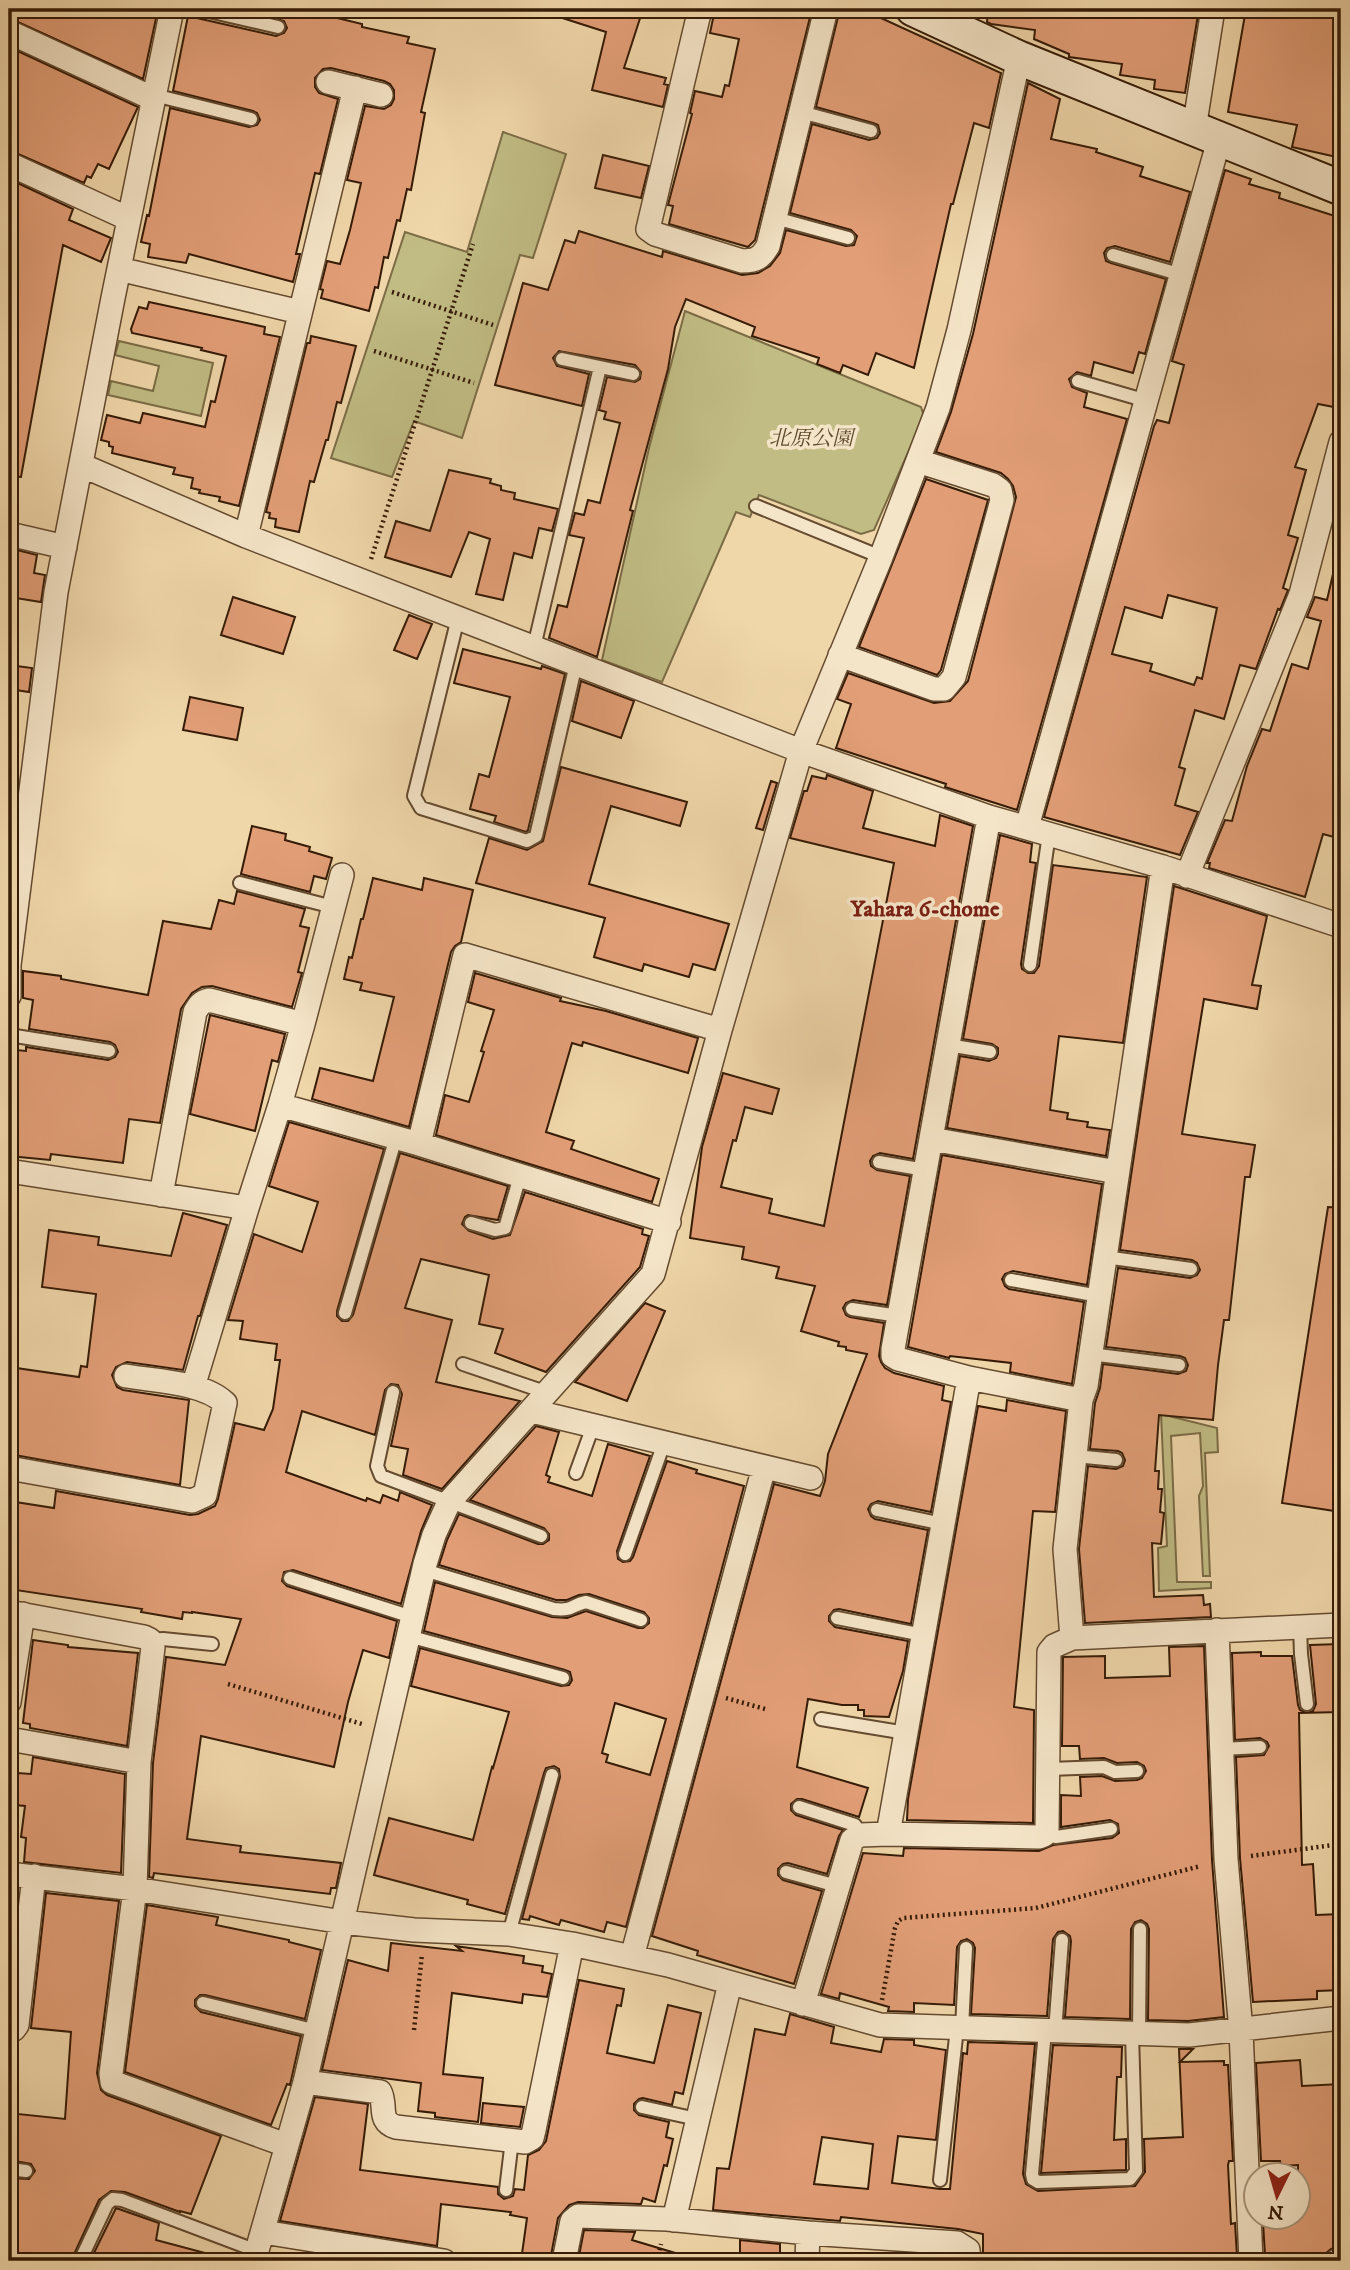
<svg xmlns="http://www.w3.org/2000/svg" width="1350" height="2270" viewBox="0 0 1350 2270" font-family="'IM FELL DW Pica','Noto Serif JP',serif">
  <style>
    .green { fill: #c1bc84; stroke: #7b6c45; stroke-width: 2 }
    .building { fill: #e29e77; stroke: #351b06; stroke-width: 2; fill-rule: evenodd }
    .lines { fill: none; stroke-linecap: round; stroke-linejoin: round }
    .lane-casing { stroke: #644a2f; stroke-width: 16 }
    .street-casing { stroke: #644a2f; stroke-width: 26 }
    .secondary-casing { stroke: #351b06; stroke-width: 37 }
    .path { stroke: #351b06; stroke-width: 4.5; stroke-dasharray: 2 3.5; stroke-linecap: butt }
    .lane { stroke: #f5e5c8; stroke-width: 12 }
    .street { stroke: #f5e5c8; stroke-width: 23 }
    .secondary { stroke: #f5e5c8; stroke-width: 33 }
    .labels { text-anchor: middle; dominant-baseline: central; stroke-width: 7; stroke-linejoin: round; paint-order: stroke }
    .park-label { font-size: 21px; font-style: italic; fill: #5f4b2c; stroke: #f5e5c8 }
    .neighbourhood-label { font-size: 23px; font-weight: bold; fill: #7a1f14; stroke: #f5e5c8 }
  </style>
  <rect width="100%" height="100%" fill="#f0d7aa"/>
  <filter id="stains"><feTurbulence type="fractalNoise" baseFrequency=".00286" numOctaves="4"/><feColorMatrix values="0 0 0 0 .2 0 0 0 0 .09 0 0 0 0 .02 0 0 0 .5 -.17"/></filter>
  <radialGradient id="worn" r=".72"><stop offset=".6" stop-color="#630" stop-opacity="0"/><stop offset="1" stop-color="#630" stop-opacity=".3"/></radialGradient>
  <path class="green" d="M503 132 566 154 533 258 520 255 462 438 414 421 392 477 331 458 405 232 467 252Z
    M685 311 921 407 924 416 874 530 861 534 759 495 750 517 736 512 662 682 602 660 649 448Z
    M119 341 213 363 201 416 108 395 111 381 153 391 159 366 115 355Z
    M1161 1414 1217 1428 1218 1452 1205 1453 1210 1576H1203L1199 1496 1203 1486 1200 1433 1171 1436 1177 1582H1211V1588L1159 1591 1158 1548 1167 1546Z"/>
  <path class="building" d="M9 9H158L143 79 9 18Z
    M261 9H317L334 13 333 17 362 24V27L409 37 407 43 435 49 421 112 425 113 411 190 407 189 400 221 397 220 388 258 384 257 378 288 375 287 369 311 321 298 323 290 320 289 327 261 340 264 350 230 361 183 347 180 365 106 384 109 391 105 394 99V90L390 84 384 81 331 68 323 69 315 78V87L319 93 338 99 320 174 315 173 296 254H300L293 282 189 254 186 263 148 257 150 244 141 242 147 215 149 216 170 108 249 127 257 125 260 120 257 113 253 111 173 91 188 16 276 36 284 33 287 28 284 21 260 14Z
    M551 9H643L624 68 666 78 664 84 668 85 663 107 592 90 606 32 550 14Z
    M715 9H812L755 240 748 247 669 224 673 206 668 205 692 114 690 113 695 91 722 97 725 85 729 86 739 39 710 33Z
    M840 9 868 12 1001 73 989 128 974 123 953 204H951L914 368 876 353 868 375 843 365 840 373 817 364 819 358 752 336 755 327 686 299 675 327 668 369 630 510 633 511 597 657 549 638 558 605 567 607 584 538 569 535 575 513 584 515 588 500 600 503 620 423 604 419 606 412 599 410 607 377 635 382 640 379 641 372 635 365 559 351 553 358 557 366 589 374 582 406 495 385 523 283 548 290 565 240 575 243 579 231 662 257 663 251 742 275 758 273 770 266 780 253 786 230 846 246 854 245 857 236 851 230 790 213 812 124 869 140 877 138 880 133 878 125 873 123 816 107Z
    M988 9H1199L1185 93 1154 89 1155 80 1120 75 1122 64 1069 57V54L1034 39 1035 30 991 24 987 22Z
    M1246 9H1311L1341 17V158L1292 147 1297 125 1228 112Z
    M9 47 138 107 109 169 98 164 91 178 87 176 84 183 9 150Z
    M1028 83 1060 99 1051 139 1097 149 1096 152 1143 167 1140 176 1190 192 1170 262 1115 246 1107 248 1104 253 1106 261 1111 263 1166 279 1145 354 1139 352 1133 373 1094 362 1091 376 1077 372 1069 379 1072 387 1087 393 1084 407 1127 419 1017 810 945 787 946 784 836 748 851 704 837 699 848 673 934 703 950 701 968 681 1016 497 1013 486 1008 479 1001 473 936 452 951 412 973 334Z
    M603 155 649 166 641 198 595 188Z
    M1225 170 1251 179 1249 184 1280 193 1279 198 1341 218V374L1334 407 1318 404 1295 467 1306 470 1288 535 1298 538 1283 588 1288 590 1280 610 1278 609 1256 669 1240 665 1224 719 1195 710 1179 767 1185 769 1175 805 1198 812 1180 855 1044 817 1154 426 1157 420 1169 423 1184 365 1172 361ZM1168 595 1217 608 1202 679 1197 677 1194 685 1150 671 1152 664 1112 654 1125 607 1162 618Z
    M9 179 73 209 69 220 111 238 101 262 63 245 21 477 9 476Z
    M149 302 265 327 264 334 280 337 239 506 219 501 220 497 199 493 200 490 191 488 193 478 173 474 175 468 112 453 113 447 109 446V442L101 440 107 415 140 423 143 413 205 427 211 401 215 402 226 356 201 350 202 348 132 333 131 329 139 307 147 309Z
    M311 336 356 346 341 403 337 402 328 440H326L314 482 310 481 299 532 275 527 276 519 269 518 270 513 266 512 307 343H310Z
    M449 470 491 479 490 483 501 486V490L515 493 514 499 558 509 552 531 539 528 532 558 514 553 503 600 476 594 490 539 469 532 451 577 385 557 396 521 430 531Z
    M926 479 988 500 941 670 937 675 859 647Z
    M9 548 37 555 34 573 45 575 41 602 9 597Z
    M1333 574 1341 575V839L1323 834 1305 897 1209 868 1210 863H1207L1225 820 1232 821 1247 766 1262 729 1270 731 1292 664 1308 669 1321 621 1307 617 1315 597 1327 600Z
    M233 597 295 617 283 654 221 635Z
    M409 615 432 624 417 659 394 650Z
    M463 649 541 669 542 666 565 674 528 830 526 832 494 822 496 816 470 809 479 774 489 777 510 697 454 683Z
    M9 665 32 668 29 692 9 689Z
    M581 681 634 701 621 738 572 721Z
    M190 697 243 708 237 740 183 730Z
    M561 767 687 802 680 826 611 806 589 884 729 924 715 970 693 964 689 977 644 964 642 971 594 957 605 918 476 883 489 838 527 850 543 841Z
    M827 775 873 791 863 828 935 846 940 815 973 826 913 1159 880 1153 873 1156 870 1161 871 1166 877 1170 910 1176 887 1305 853 1300 846 1303 843 1308 846 1315 850 1317 884 1323 879 1356 881 1362 885 1368 894 1373 944 1386 942 1400 951 1402 931 1512 878 1501 871 1504 868 1509 871 1516 875 1519 928 1530 911 1624 839 1609 834 1610 829 1616V1621L835 1627 908 1641 903 1671 889 1717 864 1716V1710H858V1705H842L808 1699 797 1767 868 1788 859 1817 802 1799H797L791 1804V1810L796 1815 843 1830 839 1836 827 1874 788 1863 783 1864 778 1869V1875L783 1880 822 1891 794 1984 697 1955 698 1951 652 1936 774 1484 820 1496 825 1481 828 1454 867 1354 846 1350V1347L838 1346 839 1342 801 1331 815 1286 776 1278 779 1267 742 1259 744 1247 690 1238 702 1147 723 1073 779 1089 772 1114 745 1107 736 1141 733 1140 721 1187 772 1199 769 1213 824 1226 894 863 790 838 804 791H807L812 776 826 779Z
    M771 781 777 783 763 830 756 828Z
    M252 826 286 834 285 840 310 847 309 851 332 858 326 879 314 876 310 892 241 874Z
    M1000 835 1032 844 1030 862 1036 863 1021 964 1022 969 1028 973H1034L1039 966 1053 865 1147 877 1123 1043 1059 1036 1050 1110 1068 1113 1067 1119 1088 1122 1087 1127 1110 1130 1106 1156 947 1128 960 1056 989 1061 996 1058 998 1054V1048L992 1044 963 1039Z
    M373 878 422 890 424 878 473 890 461 942 455 946 451 952 409 1127 312 1099 320 1068 373 1081 394 997 360 990 362 983 344 979 349 957 352 958 361 919H363Z
    M1174 886 1267 916 1252 985 1261 986 1257 1009 1204 999 1182 1134 1255 1145 1250 1177H1245L1229 1320H1224L1218 1365 1213 1420 1159 1415 1155 1471H1159L1158 1489H1162L1160 1512 1164 1513 1161 1544 1152 1543 1154 1597 1203 1595 1204 1605 1210 1604 1211 1617 1085 1623 1079 1549 1088 1466 1116 1469 1123 1466 1125 1460 1122 1453 1118 1451 1090 1449 1095 1403 1100 1388 1103 1364 1178 1374 1186 1371 1188 1365 1185 1358 1180 1356 1106 1347 1118 1268 1190 1278 1197 1275 1200 1270 1197 1263 1192 1260 1120 1250Z
    M237 891 305 909 300 926 309 928 298 972 302 973 292 1007 212 986 202 987 192 993 181 1009 160 1123 129 1119 123 1163 51 1154 50 1160 9 1156V1089L16 1050 26 1051V1047L108 1060 115 1057 118 1052 115 1045 110 1042 29 1029 33 1000 23 998V971L61 976V979L148 995 163 921 211 929 219 900 234 904Z
    M475 973 561 998 560 1001 606 1011 698 1038 688 1073 583 1042 582 1046 572 1043 546 1132 574 1141 571 1149 659 1179 652 1202 436 1135 445 1095 469 1102 484 1052 481 1051 494 1010 468 1002Z
    M210 1015 285 1034 278 1062 272 1060 255 1131 190 1114Z
    M289 1122 384 1149 337 1311V1316L342 1321H348L353 1315 400 1153 508 1186 498 1220 468 1215 465 1217 462 1224 469 1231 493 1239 510 1235 525 1192 643 1229 642 1234 649 1236 640 1267 546 1372 495 1353 503 1329 479 1324 489 1275 421 1259 405 1308 452 1320 436 1382 520 1401 442 1489 403 1475 408 1449 391 1446 402 1394 398 1385 391 1384 385 1390 375 1435 302 1411 286 1472 366 1501 367 1498 380 1503 383 1495 398 1501 400 1492 432 1505 421 1531 401 1604 293 1570 284 1572 282 1581 287 1586 397 1621 389 1658 363 1650 348 1702 334 1767 201 1736 187 1839 241 1846 240 1852 341 1863 336 1888H331L330 1894 154 1873 153 1878 149 1877 153 1763 166 1657 225 1665 241 1619 192 1612V1613L183 1612 182 1619 141 1612 142 1609 9 1589V1501L54 1508 56 1491 190 1515 198 1514 215 1506 218 1499 235 1423 264 1430 273 1409 280 1360H275L277 1344 240 1339 243 1321 228 1320 254 1234 302 1252 318 1202 269 1186Z
    M942 1155 1102 1184 1087 1285 1013 1271 1005 1274 1002 1279 1005 1286 1009 1289 1084 1302 1072 1384 1010 1372 1011 1363 950 1356 949 1358 908 1347Z
    M1328 1207 1341 1208V1512L1282 1503Z
    M183 1213 227 1225 200 1316H198L183 1370 127 1362 116 1367 112 1375 117 1387 123 1390 189 1400 180 1485 9 1454V1367L79 1377 81 1366 87 1367 96 1294 42 1287 49 1230 99 1237 98 1245 171 1256Z
    M645 1303 665 1311 627 1401 575 1382Z
    M1007 1400 1066 1411 1055 1512 1033 1511 1014 1707 1034 1710 1033 1823 907 1820 908 1799 978 1406 1006 1411Z
    M536 1426 559 1432 546 1475 550 1477 548 1482 592 1496 608 1444 650 1456 617 1551 618 1559 623 1562 630 1561 633 1557 667 1461 697 1470 696 1473 744 1486 626 1927 607 1922 604 1932 561 1920 559 1925 530 1916 529 1920 522 1919 560 1777 559 1769 554 1766 546 1768 544 1773 505 1914 467 1904 468 1900 374 1875 389 1818 473 1840 492 1767 493 1768 509 1712 411 1686 420 1648 561 1686 569 1685 572 1680 570 1672 565 1670 424 1631 435 1582 552 1617 567 1618 586 1611 638 1628H643L649 1623V1618L644 1612 589 1594 579 1595 567 1600H556L439 1565 447 1540 459 1514 538 1544H543L549 1540V1534L544 1528 470 1500ZM615 1703 666 1719 650 1775 606 1762 608 1755 602 1753Z
    M33 1640 68 1645V1647L138 1653 127 1746 30 1728V1724L23 1723Z
    M1341 1644V1712L1299 1713 1302 1865 1313 1864 1316 1915 1341 1914V1990L1317 1991V1999L1253 2002 1240 1858 1236 1757 1264 1755 1269 1746 1267 1742 1260 1738 1235 1740 1232 1653 1261 1652V1656H1292L1298 1705 1300 1710 1307 1713 1313 1711 1316 1704 1310 1645Z
    M1204 1646 1212 1860 1224 2017 1188 2021 1148 2020 1149 1929 1147 1924 1141 1920 1135 1922 1131 1929 1130 2019 1065 2017 1071 1941 1070 1936 1063 1931 1058 1932 1053 1939 1047 2016 971 2014 975 1948 973 1943 967 1939 961 1941 957 1947 954 2005 914 2003V2012L888 2011 889 2007 840 1993 839 1999 821 1994 863 1853 903 1856 904 1848 1039 1851 1053 1845 1112 1838 1119 1833 1118 1824 1110 1820 1061 1827V1795L1081 1796 1080 1777 1102 1776 1115 1781 1137 1780 1142 1778 1146 1771 1144 1766 1137 1762 1117 1763 1104 1758 1080 1759 1079 1746H1062L1063 1657 1105 1656V1678L1170 1676 1169 1647Z
    M33 1757 125 1774 121 1873 24 1862 26 1838 21 1837 25 1806 15 1805 18 1773 31 1774Z
    M9 1891 18 1892 9 1974Z
    M46 1893 119 1901 97 2073 101 2090 107 2095 221 2136 191 2214 180 2211V2212L125 2192 111 2191 99 2200 71 2261H9V2178L29 2179 35 2171 31 2164 9 2160V2113L65 2119 71 2032 31 2028Z
    M147 1905 218 1917 216 1925 289 1940V1942L321 1950 305 2019 205 1995H200L195 2000V2006L201 2012 301 2036 290 2085 287 2084 271 2125 125 2072Z
    M391 1943 462 1951 456 1946 524 1956 523 1963 543 1966 542 1972 552 1974 547 1997 523 1994 522 2003 452 1993 443 2074 483 2078 478 2122 435 2117V2113L418 2111 421 2083 322 2070 348 1960 388 1971Z
    M579 1980 624 1989 621 2006 617 2005 607 2053 654 2063 668 2005 701 2013 683 2094 675 2092 672 2105 643 2098 639 2099 634 2104V2110L639 2115 669 2122 666 2137 673 2139 667 2166 664 2165 655 2202 643 2198 641 2204 578 2202 569 2205 558 2218 550 2261H521L527 2218 510 2215 511 2212 441 2204 437 2246 280 2221 315 2097 368 2104 360 2170 498 2187V2194L504 2199 513 2196 515 2189 524 2190 528 2155 539 2150 546 2141Z
    M790 2014 834 2027 831 2043 881 2052 884 2039 914 2040V2045L946 2050 936 2140 898 2136 892 2183 940 2189H950L963 2053 967 2054 968 2042 1035 2044 1023 2174 1026 2184 1038 2191 1135 2186 1145 2172 1144 2139 1183 2137 1179 2049H1193L1180 2062 1224 2061V2065H1228L1233 2161H1229L1228 2165 1231 2224 1235 2223 1237 2256 1186 2259 1185 2261H983V2234L958 2229 841 2217 840 2221 713 2210 717 2168 729 2169 755 2029 785 2035ZM822 2137 873 2144 868 2189 814 2184Z
    M1053 2045 1122 2047 1121 2077H1117L1114 2140 1126 2139V2170L1041 2173Z
    M1300 2060 1302 2086 1341 2084V2247L1331 2249 1325 2254 1268 2256 1265 2255 1263 2222 1284 2221V2217H1298V2165L1281 2166 1280 2161H1261L1256 2063Z
    M483 2103 524 2107 520 2127 481 2123Z
    M116 2208 159 2223 156 2240 205 2253 204 2261H90Z
    M584 2230 635 2232 632 2240 682 2255 681 2261H578Z
    M740 2240 780 2244V2261H740Z"/>
  <g class="lines">
    <defs>
      <path id="lane" d="M200 9 278 27
        M154 95 251 119
        M801 112 871 131
        M775 218 848 238
        M1113 255 1182 275
        M562 359 600 367
        M1078 381 1147 401
        M756 506 881 557
        M458 618 414 796 421 808 527 841 536 836 576 664
        M534 647 600 367 633 374
        M240 883 333 907
        M1030 965 1049 834
        M9 1035 109 1051
        M948 1045 990 1052
        M879 1162 925 1170
        M471 1223 495 1230 505 1228 520 1176
        M1105 1257 1191 1269
        M1011 1280 1099 1296
        M852 1309 899 1316
        M345 1313 396 1137
        M1090 1354 1179 1365
        M463 1364 548 1393
        M393 1392 377 1466 381 1476 541 1536
        M1075 1456 1116 1460
        M576 1473 593 1426
        M877 1510 943 1524
        M625 1554 664 1443
        M424 1570 554 1609C574 1611 571 1605 586 1602L641 1620
        M290 1578 412 1617
        M837 1618 923 1635
        M1300 1627 1301 1654 1307 1704
        M408 1636 563 1678
        M150 1640 163 1639 212 1644
        M821 1719 906 1733
        M1222 1749 1260 1747
        M1049 1769 1104 1767 1115 1772 1137 1771
        M799 1807 855 1825 860 1835
        M1044 1835 1056 1837 1111 1829
        M786 1872 837 1886
        M509 1934 552 1775
        M203 2003 317 2031
        M962 2028 966 1948
        M1045 2031 1032 2174 1033 2179 1038 2182 1130 2179 1136 2171 1132 2034
        M1055 2031 1062 1940
        M1139 2034 1140 1929
        M642 2107 697 2119
        M9 2169 26 2171
        M940 2180 957 2028
        M506 2190 512 2140
        M80 2261 107 2204 113 2199 122 2200 257 2251"/>
      <path id="street" d="M700 9 648 229 655 234 742 261C756 261 761 258 768 246L826 9
        M9 32 154 99
        M328 82 381 95
        M1194 129 1213 9
        M9 164 129 219
        M119 269 300 312
        M81 465 246 536 801 751 989 817 1163 867 1341 926
        M9 534 65 547
        M246 536 355 88
        M840 655 934 689H944L954 677 1002 500 1000 490 993 485 918 461
        M1027 827 1219 140
        M1163 867 1086 1386 1081 1400 1065 1549 1072 1638 1341 1625
        M1187 876 1301 594 1341 442
        M9 996V965L56 592 113 298 172 9
        M280 1105 303 1024 342 875
        M931 1139 1117 1172
        M419 1144 465 955 720 1030
        M9 1171 247 1208 280 1105 419 1144 669 1222
        M161 1195 195 1012C199 1005 201 1002 209 1000L303 1024
        M969 1378 898 1359 893 1356V1349L989 817
        M193 1387 247 1208
        M532 1411 811 1478
        M9 1468 192 1501 205 1495 225 1403C203 1382 156 1381 126 1376
        M9 1612 144 1637 150 1640 153 1647 139 1762 135 1889 111 2074 112 2082 286 2145
        M1217 1630 1226 1859 1241 2031 1251 2261
        M9 1702 23 1614
        M9 1739 139 1762
        M888 1834 1039 1837 1044 1835 1047 1830 1049 1652 1054 1646 1072 1638
        M9 1874 135 1889 343 1922 414 1930 509 1934 572 1944 668 1965 880 2025 1189 2035 1341 2018
        M632 1957 764 1467
        M803 2004 852 1840 860 1835 888 1834 969 1378 1081 1400
        M9 2029H14L17 2025 34 1876
        M305 2082 380 2092C387 2106 377 2121 396 2127L525 2142 532 2138 534 2130 572 1944
        M674 2220 730 1983
        M263 2232 444 2261
        M254 2261 305 2082 425 1564 434 1535 449 1502 653 1274 720 1030 801 751 881 557 938 408 959 330 1019 58
        M564 2261 572 2221 578 2216 667 2219 808 2233
        M807 2261 808 2233 957 2243 968 2250 969 2261
        M1337 2261H1341"/>
      <path id="secondary" d="M913 9 1019 58 1341 188"/>
    </defs>
    <use href="#lane" class="lane-casing"/>
    <use href="#street" class="street-casing"/>
    <use href="#secondary" class="secondary-casing"/>
    <path class="path" d="M392 292 493 325
      M374 351 474 383
      M371 559 473 244
      M228 1684 362 1724
      M726 1698 765 1709
      M9 1810V1817
      M1251 1856 1341 1844
      M882 2000 895 1928 898 1921 903 1918 1036 1908 1201 1866
      M414 2030 422 1954
      M657 2261 661 2244"/>
    <use href="#lane" class="lane"/>
    <use href="#street" class="street"/>
    <use href="#secondary" class="secondary"/>
  </g>
  <g class="labels">
    <g class="park-label">
      <text x="811" y="439">北原公園</text>
    </g>
    <g class="neighbourhood-label">
      <text x="925" y="909">Yahara 6-chome</text>
    </g>
  </g>
  <rect width="1350" height="2270" fill="none" stroke="#f0d7aa" stroke-width="35"/>
  <rect x="10" y="10" width="1329" height="2249" fill="none" stroke="#351b06" stroke-width="3.5"/>
  <rect x="18" y="18" width="1315" height="2235" fill="none" stroke="#351b06" stroke-width="2"/>
  <g transform="translate(1277 2196) rotate(185)"><circle r="33" fill="#f5e5c8" stroke="#a8947a" stroke-width="2"/>
  <path d="M0-5L12 26L0 18L-12 26Z" fill="#8f2418"/>
  <text y="-10" font-size="19" font-weight="bold" text-anchor="middle" fill="#351b06">N</text>
  </g>
  <rect width="100%" height="100%" filter="url(#stains)"/>
  <rect width="100%" height="100%" fill="url(#worn)"/>
</svg>
